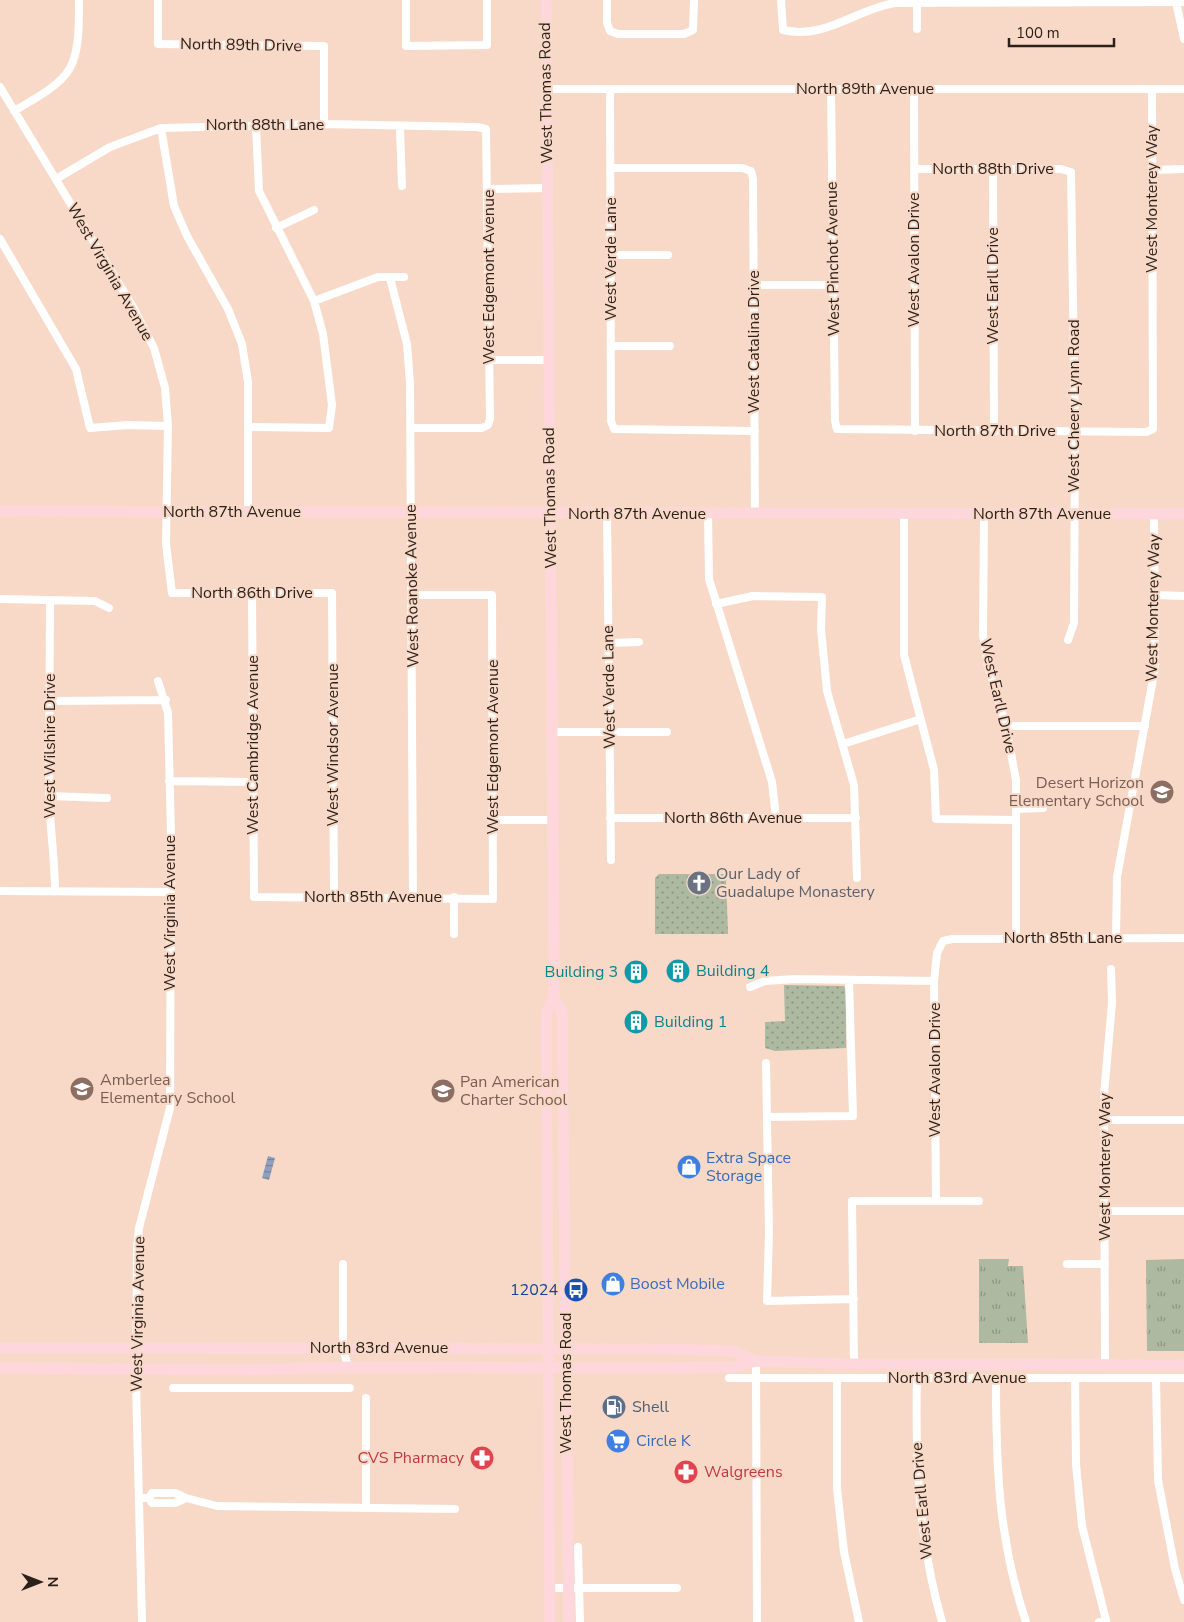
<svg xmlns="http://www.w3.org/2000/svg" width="1184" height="1622" viewBox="0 0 1184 1622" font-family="'Nunito Sans',sans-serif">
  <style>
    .grass { fill: url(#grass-tufts) }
    .park { fill: url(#park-dots) }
    .water { fill: url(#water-rules) }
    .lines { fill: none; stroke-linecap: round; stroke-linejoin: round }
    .street { stroke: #fff; stroke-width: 8 }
    .secondary { stroke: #fdd7db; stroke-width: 11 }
    .labels { text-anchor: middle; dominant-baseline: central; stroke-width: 4; stroke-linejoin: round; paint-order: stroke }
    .street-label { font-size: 16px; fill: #2c211a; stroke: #f8d9c7 }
    .education-label { font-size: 16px; fill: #785e54; stroke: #f8d9c7; text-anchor: start }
    .worship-label { font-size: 16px; fill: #5b616d; stroke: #f8d9c7; text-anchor: start }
    .culture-label { font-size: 16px; fill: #0d838f; stroke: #f8d9c7; text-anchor: start }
    .shop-label { font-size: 16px; fill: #366cbe; stroke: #f8d9c7; text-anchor: start }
    .transit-label { font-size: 16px; fill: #164399; stroke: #f8d9c7; text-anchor: end }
    .service-label { font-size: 16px; fill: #4e5e75; stroke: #f8d9c7; text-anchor: start }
    .health-label { font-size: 16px; fill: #be3a42; stroke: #f8d9c7; text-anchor: end }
  </style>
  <defs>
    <pattern id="grass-tufts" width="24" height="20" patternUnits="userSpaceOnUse" patternTransform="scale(1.25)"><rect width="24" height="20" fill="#adb9a0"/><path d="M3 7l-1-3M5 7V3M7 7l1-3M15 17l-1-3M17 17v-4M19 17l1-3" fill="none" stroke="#8d9682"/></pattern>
    <pattern id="park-dots" width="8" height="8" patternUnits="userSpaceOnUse" patternTransform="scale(1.25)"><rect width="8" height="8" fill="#adb9a0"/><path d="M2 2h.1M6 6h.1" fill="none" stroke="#8d9682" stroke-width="1.8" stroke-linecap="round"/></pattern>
    <pattern id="water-rules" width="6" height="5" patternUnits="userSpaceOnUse" patternTransform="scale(1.25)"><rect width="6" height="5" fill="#90a0be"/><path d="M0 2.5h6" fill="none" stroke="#76829a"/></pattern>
  </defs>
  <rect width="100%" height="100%" fill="#f8d9c7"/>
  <path class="grass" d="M979 1259H1009L1008 1266H1023L1028 1343H979Z
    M1184 1259V1351H1147L1146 1260Z"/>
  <path class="park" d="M659 874H723L726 876 728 934H655V878Z
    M784 985 844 986 846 991V1048L775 1051 765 1048V1022L785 1021Z"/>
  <path class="water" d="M268 1156 275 1158 269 1180 262 1178Z"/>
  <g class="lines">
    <path class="street" d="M158 0V44L324 46V124
      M406 0V46L487 45V0
      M607 0V23L610 31 618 34H684L693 30 694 0
      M781 0 783 30C825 40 856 9 895 3L1184 2
      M1176 2 1184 39
      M917 29V3
      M0 87 133 307 154 348 165 388 168 426 166 544 172 593H332L334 897
      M546 89H1184
      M610 89 611 421 614 429 755 431
      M831 89 835 421 837 429 1146 432 1153 429 1152 90
      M914 89 915 431
      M14 111C75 76 79 71 79 0
      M400 127 402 186
      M161 128 174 206 187 236 228 309 242 344 248 382V512
      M610 168H742L751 171 753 179 755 514
      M914 169H1061L1071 172 1075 432 1074 623 1068 640
      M993 169 994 432
      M1152 170 1184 169
      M56 179 110 147 161 128 324 124 477 127 486 129 490 419 488 425 482 428H411
      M488 189 547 188
      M276 228 314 210
      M0 239 76 369 90 428 128 425 168 426
      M611 255H668
      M390 278 407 344 410 383 413 897
      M754 285H834
      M314 301 378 277H404
      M611 346H670
      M489 360H548
      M248 427 329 428 332 405 323 334 314 301 259 191 256 126
      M607 513 611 860
      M708 514 709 579 772 782 776 818
      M904 514V655L934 770 936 819 1016 820
      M984 514 983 635 988 667 1006 726 1016 780V938
      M252 593 254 897 493 899 492 595H412
      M1155 595 1184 596
      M0 599 95 601 109 608
      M50 600 49 796C50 828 55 859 55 892
      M716 604 753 596 822 597 821 629 827 691 854 785 857 878
      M609 643 639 642
      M51 701 166 700
      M1006 726H1145
      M551 732H667
      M843 744 921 719
      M169 781 254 782
      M49 796 107 798
      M1016 809 1043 808
      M610 818H856
      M493 820H552
      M0 891 170 892
      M454 897V934
      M1116 938 1117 877 1155 668 1154 515
      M750 987 765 981 795 979 934 981
      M766 1063 769 1233 767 1301 854 1299
      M767 1117 853 1116 849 980
      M1104 1120H1184
      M936 1201 934 981 937 953 943 941 952 939 1184 938
      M1105 1211H1184
      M343 1264V1348L348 1367
      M1067 1264H1105
      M756 1361 757 1622
      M854 1364 852 1201H979
      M1105 1365 1104 1095 1112 1003 1111 969
      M729 1378H1184
      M837 1378V1488L844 1552 859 1622
      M917 1378C915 1461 919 1542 942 1622
      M996 1378C996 1465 998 1539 1026 1622
      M1075 1378 1076 1464 1082 1526 1106 1620 1099 1622
      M1156 1378 1158 1480 1175 1569 1184 1600
      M173 1388H350
      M139 1498H149L152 1493H175L186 1498 175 1503H152L149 1498
      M186 1498 217 1506 455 1509
      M366 1508V1398
      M578 1547 580 1622
      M549 1588H677
      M142 1622 136 1383 137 1248 139 1228 170 1108 171 835 168 713 158 681"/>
    <path class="secondary" d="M546 0 554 969V997L546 1013 550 1622
      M0 511 1184 514
      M554 997 562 1012 569 1622
      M0 1348 659 1349 733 1351 756 1361
      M0 1368 241 1370 348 1367 628 1368 733 1367 756 1361 854 1364 1184 1365"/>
  </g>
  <defs>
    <symbol id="school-disc" viewBox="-11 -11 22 22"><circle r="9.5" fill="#8d6e63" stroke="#f8d9c7"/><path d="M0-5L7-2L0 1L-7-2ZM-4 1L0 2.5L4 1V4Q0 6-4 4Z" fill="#fff"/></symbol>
    <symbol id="church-disc" viewBox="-11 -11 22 22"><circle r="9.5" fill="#6b7280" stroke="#f8d9c7"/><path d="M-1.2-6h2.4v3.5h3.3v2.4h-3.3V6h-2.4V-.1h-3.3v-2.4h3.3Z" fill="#fff"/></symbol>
    <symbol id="building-disc" viewBox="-11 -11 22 22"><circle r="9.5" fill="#0f9aa8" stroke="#f8d9c7"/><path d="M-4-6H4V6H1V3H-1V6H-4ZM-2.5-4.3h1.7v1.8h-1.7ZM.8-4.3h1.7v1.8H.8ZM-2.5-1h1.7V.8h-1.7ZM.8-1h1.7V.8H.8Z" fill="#fff"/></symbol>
    <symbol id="shop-disc" viewBox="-11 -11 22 22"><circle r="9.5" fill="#3f7fe0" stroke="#f8d9c7"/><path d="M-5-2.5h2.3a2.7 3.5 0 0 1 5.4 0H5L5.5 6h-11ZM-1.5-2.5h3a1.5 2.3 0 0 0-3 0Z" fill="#fff"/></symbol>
    <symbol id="bus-disc" viewBox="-11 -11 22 22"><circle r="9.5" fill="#1a4fb4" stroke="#f8d9c7"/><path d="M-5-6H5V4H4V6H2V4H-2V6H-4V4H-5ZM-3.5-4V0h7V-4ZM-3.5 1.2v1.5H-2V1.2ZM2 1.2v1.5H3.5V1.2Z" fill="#fff"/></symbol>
    <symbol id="fuel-disc" viewBox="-11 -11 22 22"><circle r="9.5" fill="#5c6f8a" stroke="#f8d9c7"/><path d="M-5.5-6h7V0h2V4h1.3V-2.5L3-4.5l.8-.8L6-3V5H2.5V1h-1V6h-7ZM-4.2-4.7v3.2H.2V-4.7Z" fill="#fff"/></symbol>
    <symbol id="supermarket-disc" viewBox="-11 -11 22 22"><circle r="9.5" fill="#3f7fe0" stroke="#f8d9c7"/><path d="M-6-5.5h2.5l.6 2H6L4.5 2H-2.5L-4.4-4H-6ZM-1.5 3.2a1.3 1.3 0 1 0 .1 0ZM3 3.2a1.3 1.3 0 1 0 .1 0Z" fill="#fff"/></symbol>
    <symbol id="pharmacy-disc" viewBox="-11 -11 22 22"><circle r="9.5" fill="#e0444e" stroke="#f8d9c7"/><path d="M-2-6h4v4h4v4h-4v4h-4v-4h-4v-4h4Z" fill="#fff"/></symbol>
  </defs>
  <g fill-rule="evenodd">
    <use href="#school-disc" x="1148" y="778" width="28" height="28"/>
    <use href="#church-disc" x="685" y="869" width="28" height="28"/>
    <use href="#building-disc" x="664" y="957" width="28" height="28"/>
    <use href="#building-disc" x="622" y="958" width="28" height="28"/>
    <use href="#building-disc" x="622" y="1008" width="28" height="28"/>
    <use href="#school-disc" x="68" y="1075" width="28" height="28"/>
    <use href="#school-disc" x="429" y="1077" width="28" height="28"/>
    <use href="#shop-disc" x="675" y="1153" width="28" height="28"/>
    <use href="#shop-disc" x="599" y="1270" width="28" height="28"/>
    <use href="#bus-disc" x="562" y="1276" width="28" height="28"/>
    <use href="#fuel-disc" x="600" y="1393" width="28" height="28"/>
    <use href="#supermarket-disc" x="604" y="1427" width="28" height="28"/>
    <use href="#pharmacy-disc" x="468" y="1444" width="28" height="28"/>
    <use href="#pharmacy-disc" x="672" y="1458" width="28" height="28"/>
  </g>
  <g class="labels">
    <g class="street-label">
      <text transform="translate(241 45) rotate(1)">North 89th Drive</text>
      <text x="865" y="89">North 89th Avenue</text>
      <text transform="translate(546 93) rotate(-91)">West Thomas Road</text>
      <text x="265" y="125">North 88th Lane</text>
      <text x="993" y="169">North 88th Drive</text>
      <text transform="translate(1152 199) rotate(-90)">West Monterey Way</text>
      <text transform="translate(611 259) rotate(-90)">West Verde Lane</text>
      <text transform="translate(833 259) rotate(-91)">West Pinchot Avenue</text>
      <text transform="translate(914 260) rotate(-90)">West Avalon Drive</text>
      <text transform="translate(110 272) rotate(60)">West Virginia Avenue</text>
      <text transform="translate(489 277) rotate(-90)">West Edgemont Avenue</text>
      <text transform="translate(993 286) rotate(-90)">West Earll Drive</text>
      <text transform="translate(754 342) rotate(-90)">West Catalina Drive</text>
      <text transform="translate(1074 406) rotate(-90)">West Cheery Lynn Road</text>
      <text x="995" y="431">North 87th Drive</text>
      <text transform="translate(550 498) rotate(-91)">West Thomas Road</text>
      <text x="232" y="512">North 87th Avenue</text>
      <text x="637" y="514">North 87th Avenue</text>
      <text x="1042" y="514">North 87th Avenue</text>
      <text transform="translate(412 586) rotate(-91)">West Roanoke Avenue</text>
      <text x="252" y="593">North 86th Drive</text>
      <text transform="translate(1153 608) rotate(-89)">West Monterey Way</text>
      <text transform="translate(609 687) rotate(-91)">West Verde Lane</text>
      <text transform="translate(998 696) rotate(77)">West Earll Drive</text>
      <text transform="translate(253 745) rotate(-90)">West Cambridge Avenue</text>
      <text transform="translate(333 745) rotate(-90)">West Windsor Avenue</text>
      <text transform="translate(50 746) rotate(-90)">West Wilshire Drive</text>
      <text transform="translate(493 747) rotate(-90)">West Edgemont Avenue</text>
      <text x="733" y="818">North 86th Avenue</text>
      <text x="373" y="897">North 85th Avenue</text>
      <text transform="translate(170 913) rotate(-90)">West Virginia Avenue</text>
      <text x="1063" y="938">North 85th Lane</text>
      <text transform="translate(935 1070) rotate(-90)">West Avalon Drive</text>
      <text transform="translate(1105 1167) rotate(-90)">West Monterey Way</text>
      <text transform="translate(138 1314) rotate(-89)">West Virginia Avenue</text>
      <text x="379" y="1348">North 83rd Avenue</text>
      <text x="957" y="1378">North 83rd Avenue</text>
      <text transform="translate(566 1383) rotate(-90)">West Thomas Road</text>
      <text transform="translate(922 1501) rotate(-95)">West Earll Drive</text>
    </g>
    <g class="education-label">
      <text x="1144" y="783" text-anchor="end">Desert Horizon<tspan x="1144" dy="18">Elementary School</tspan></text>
      <text x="100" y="1080">Amberlea<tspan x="100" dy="18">Elementary School</tspan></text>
      <text x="460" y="1082">Pan American<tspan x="460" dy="18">Charter School</tspan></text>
    </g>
    <g class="worship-label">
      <text x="716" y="874">Our Lady of<tspan x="716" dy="18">Guadalupe Monastery</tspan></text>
    </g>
    <g class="culture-label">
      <text x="696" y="971">Building 4</text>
      <text x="618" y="972" text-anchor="end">Building 3</text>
      <text x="654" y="1022">Building 1</text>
    </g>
    <g class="shop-label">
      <text x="706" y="1158">Extra Space<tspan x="706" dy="18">Storage</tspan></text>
      <text x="630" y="1284">Boost Mobile</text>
      <text x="636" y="1441">Circle K</text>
    </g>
    <g class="transit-label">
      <text x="558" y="1290">12024</text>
    </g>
    <g class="service-label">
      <text x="632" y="1407">Shell</text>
    </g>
    <g class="health-label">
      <text x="464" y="1458">CVS Pharmacy</text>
      <text x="704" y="1472" text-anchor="start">Walgreens</text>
    </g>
  </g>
  <g transform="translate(40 1582) rotate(90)" stroke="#f8d9c7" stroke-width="4" paint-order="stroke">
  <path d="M0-4L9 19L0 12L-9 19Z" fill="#2c211a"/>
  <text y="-8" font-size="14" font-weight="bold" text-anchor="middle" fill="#2c211a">N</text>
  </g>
  <path d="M1009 38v8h105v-8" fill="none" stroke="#2c211a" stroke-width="2.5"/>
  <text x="1016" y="38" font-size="15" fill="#2c211a" stroke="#f8d9c7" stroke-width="4" paint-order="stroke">100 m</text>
</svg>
